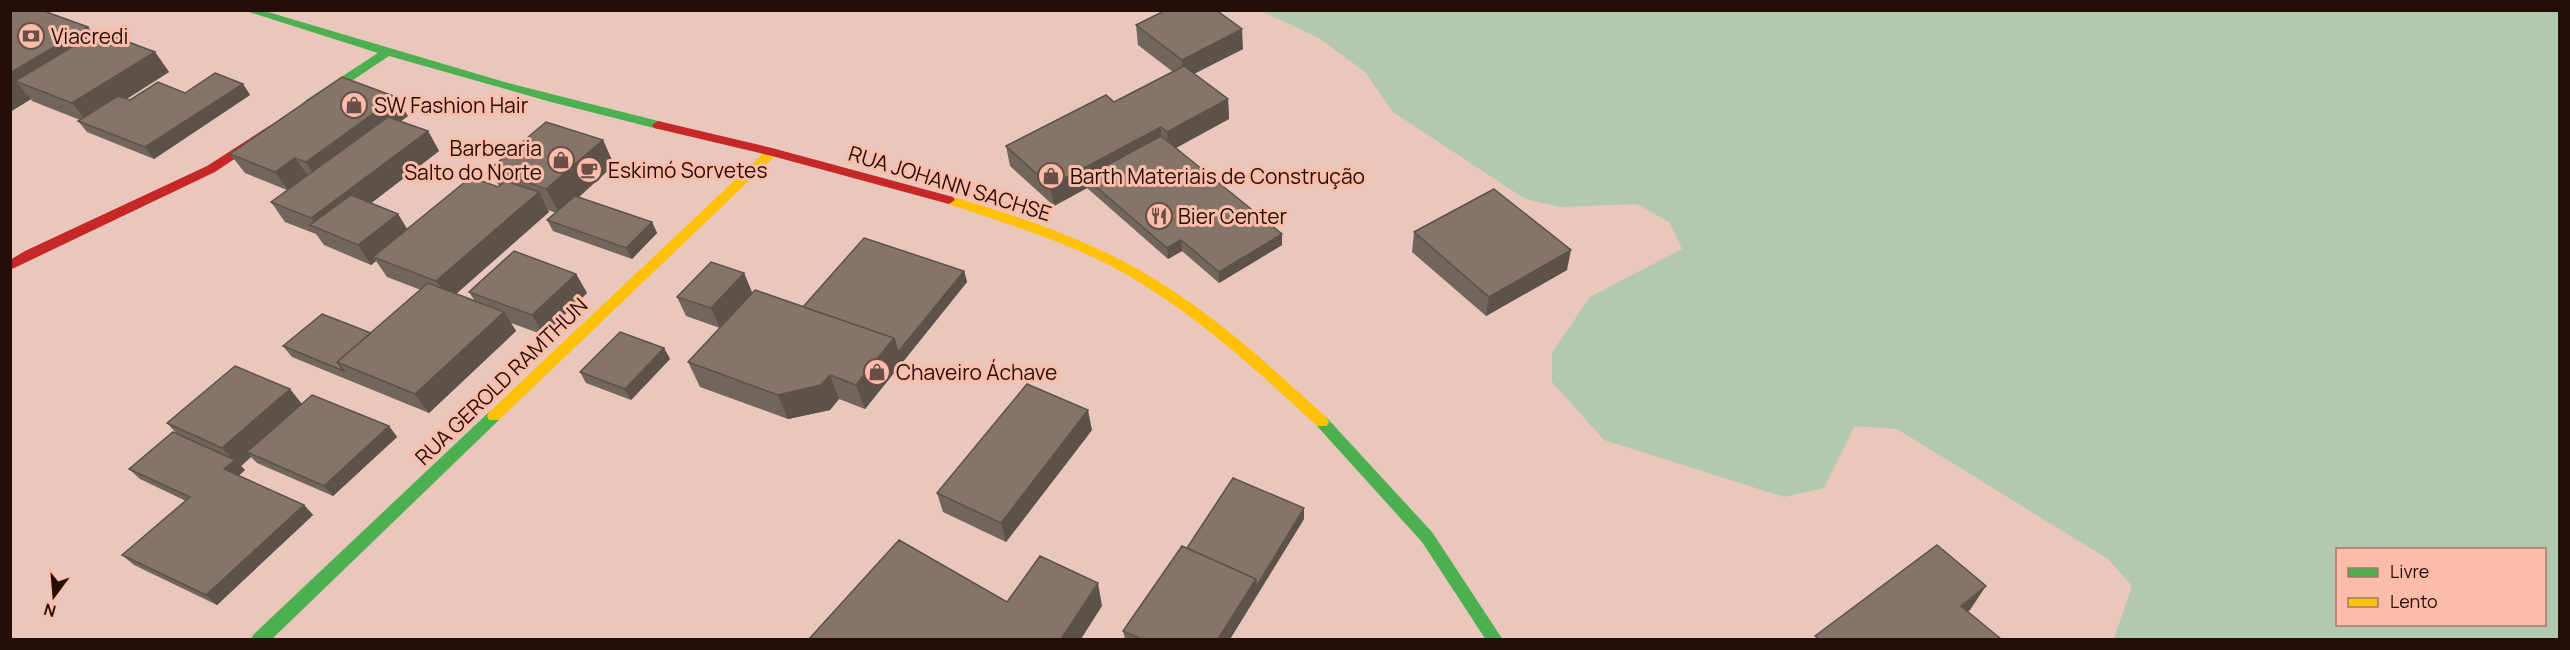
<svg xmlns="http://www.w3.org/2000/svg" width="2570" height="650" viewBox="0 0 2570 650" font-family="Manrope,sans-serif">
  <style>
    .green { fill: #b2c9ae; fill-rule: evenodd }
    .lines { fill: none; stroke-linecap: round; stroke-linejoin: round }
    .fast { fill: #4caf50; fill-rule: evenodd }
    .slow { fill: #ffc107; fill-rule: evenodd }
    .jam { fill: #c62828; fill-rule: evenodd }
    .wall { fill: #726559 }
    .shaded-wall { fill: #5d5249 }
    .building { fill: #857568; stroke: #5d5249; stroke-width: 1.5 }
    .labels { text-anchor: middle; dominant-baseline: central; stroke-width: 6; stroke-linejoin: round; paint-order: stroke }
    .poi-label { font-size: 21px; fill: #240f08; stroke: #fbbdaa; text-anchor: start }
    .street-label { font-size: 21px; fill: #240f08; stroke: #fbbdaa }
  </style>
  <rect width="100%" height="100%" fill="#e9c7bc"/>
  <path class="green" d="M1261 11H2559V639H2114L2132 586 2108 559 1897 429 1855 426 1824 488 1784 497 1604 440 1552 382V353L1590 297 1682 249 1669 222 1637 204 1561 207 1525 199 1393 112 1365 72 1319 38ZM2338 550H2544V624H2338Z"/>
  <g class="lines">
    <path class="fast" d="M243 10H261L508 83 662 122 664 125 658 129 551 102 389 56 314 106H306L304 103 306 100 378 53Z
      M494 410 499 412 501 416 499 420 271 640H251L253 635 489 412Z
      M1322 416 1327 418 1432 532 1503 640H1486L1422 542 1317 426 1315 422 1317 418Z"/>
    <path class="slow" d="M772 148 776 149 778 152 776 155 499 420H489L487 416 489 412 768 149Z
      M949 196C1014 214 1081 237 1141 271 1210 310 1269 365 1327 418L1329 422 1327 426H1317C1251 365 1184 303 1103 262 1053 237 998 221 945 203L943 200Z"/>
    <path class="jam" d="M658 121 772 148 953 197 955 200 949 204 772 156 654 128 652 125Z
      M269 126 275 130 273 133 215 172 10 270V260L25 251 207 166Z"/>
  </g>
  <path class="wall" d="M10 10 88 27 94 34 155 52 169 72 127 99 130 100 185 93 243 84 250 95 154 159 87 132 78 121 80 120 32 101 31 99 10 112Z
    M1136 25 1243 49 1194 74 1228 99 1229 119 1176 148 1282 234V245L1219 283 1182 251 1168 259 1087 188 1054 206 1010 166 1006 146 1114 102 1173 72 1138 45Z
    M408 116 401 121 428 131 439 151 371 203 398 214 407 229 498 187 499 186 490 169 603 140 614 165 579 197 652 222 657 233 632 259 553 231 547 220 556 213 548 210 549 212 456 294 475 301 469 292 576 274 587 293 544 335 511 323 516 331 429 413 292 357 283 346 371 333 421 290 387 277 376 261 371 265 324 245 316 234 285 222 271 202 287 190 245 173 230 154Z
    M1414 232 1567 270 1486 316 1412 252Z
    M964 271 967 282 865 409 839 399 830 410 788 419 700 387 688 362 720 328 686 316 677 297 744 273 752 292 803 307Z
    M664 348 670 359 631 400 586 383 580 372Z
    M302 404 389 426 397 437 333 496 257 463 251 457 241 466 245 470 238 476 304 505 313 515 217 605 134 565 122 555 186 501 140 479 129 469 177 434 167 423Z
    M1092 430 1006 542 943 512 937 493Z
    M1304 519 1230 639H1125L1123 631Z"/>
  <path class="shaded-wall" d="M88 27 107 52 15 81 31 99 10 112V73Z
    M1242 29 1243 49 1183 79 1182 60Z
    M155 52 169 72 88 123 72 103Z
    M243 84 250 95 154 159 145 147Z
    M396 97 408 116 319 182 306 162Z
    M1228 99 1229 119 1168 152 1167 132Z
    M1161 127 1162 147 1085 177 1087 188 1054 206 1050 186Z
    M428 131 439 151 331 234 319 229 311 218Z
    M603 140 614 165 560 214 546 189Z
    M295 158 309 177 289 191 275 172Z
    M539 192 549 212 449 300 436 281Z
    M398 214 410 234 373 257 376 261 371 265 358 245Z
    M652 222 657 233 632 259 626 248Z
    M1282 234V245L1219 283V272Z
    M1181 240 1182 251 1168 259 1167 248Z
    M1571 250 1567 270 1486 316 1489 297Z
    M964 271 967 282 865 409 856 385 894 338Z
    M744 273 752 293 720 328 711 308Z
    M576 274 587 293 544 335 532 315Z
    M504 312 516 331 429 413 415 394Z
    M664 348 670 359 631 400 625 389Z
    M830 375 839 399 830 410 788 419 778 395Z
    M290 389 306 409 247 452 251 457 241 466 245 470 234 480 224 469 234 461 222 448Z
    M1088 410 1092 430 1006 542 1001 523Z
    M389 426 397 437 333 496 324 486Z
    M304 505 313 515 217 605 206 595Z
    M1304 508V519L1230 639H1218L1256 579Z
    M1098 583 1102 606 1081 639H1061Z
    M1986 586 1970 610 1946 629 1961 606Z"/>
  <path class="building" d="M10 10H41L88 27 10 73Z
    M1166 10H1216L1242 29 1182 60 1136 25Z
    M99 31 155 52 72 103 15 81Z
    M1184 66 1228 99 1167 132 1161 127 1050 186 1006 146 1106 95 1114 102Z
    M215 73 243 84 145 147 78 121 118 96 130 100 158 82 185 93Z
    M342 77 396 97 306 162 295 158 275 172 230 154Z
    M388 117 428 131 311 218 271 202Z
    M546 122 603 140 546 189 490 169Z
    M1161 136 1282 234 1219 272 1181 240 1167 248 1085 177Z
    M471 177 498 187 505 181 539 192 436 281 373 257Z
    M1494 189 1571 250 1489 297 1414 232Z
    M351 195 398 214 358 245 310 225Z
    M575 196 652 222 626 248 547 220Z
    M864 238 964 271 898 352 894 338 803 307Z
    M514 251 576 274 532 315 469 292Z
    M711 262 744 273 711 308 677 297Z
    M428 283 504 312 415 394 337 362Z
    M755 290 894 338 856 385 830 375 821 385 778 395 688 362Z
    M322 314 371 333 337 362 344 371 283 346Z
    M620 332 664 348 625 389 580 372Z
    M235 366 290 389 222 448 167 423Z
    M1027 384 1088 410 1001 523 937 493Z
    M312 395 389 426 324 486 247 452Z
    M173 432 235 460 224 469 304 505 206 595 122 555 190 497 129 469Z
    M1233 478 1304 508 1256 587V579L1187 548Z
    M899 540 1007 602 1040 556 1098 583 1061 639H809Z
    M1937 545 1986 586 1961 606 2001 639H1819L1815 636Z
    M1182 546 1256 579 1218 639H1141L1123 631Z"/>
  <defs>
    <symbol id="bank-ring" viewBox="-11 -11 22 22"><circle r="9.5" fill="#fbbdaa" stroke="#694f47" stroke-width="1.5"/><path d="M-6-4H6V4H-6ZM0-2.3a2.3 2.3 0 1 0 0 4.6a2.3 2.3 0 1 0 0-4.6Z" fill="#694f47"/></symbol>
    <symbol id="shop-ring" viewBox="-11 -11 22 22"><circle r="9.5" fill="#fbbdaa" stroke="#694f47" stroke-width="1.5"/><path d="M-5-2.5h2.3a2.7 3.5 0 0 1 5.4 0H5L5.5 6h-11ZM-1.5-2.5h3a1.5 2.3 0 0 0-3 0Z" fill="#694f47"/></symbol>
    <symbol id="cafe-ring" viewBox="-11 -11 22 22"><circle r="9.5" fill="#fbbdaa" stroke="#694f47" stroke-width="1.5"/><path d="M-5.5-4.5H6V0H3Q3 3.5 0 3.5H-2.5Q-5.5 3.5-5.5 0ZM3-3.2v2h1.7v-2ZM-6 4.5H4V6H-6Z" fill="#694f47"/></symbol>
    <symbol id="restaurant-ring" viewBox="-11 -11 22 22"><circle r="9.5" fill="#fbbdaa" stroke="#694f47" stroke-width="1.5"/><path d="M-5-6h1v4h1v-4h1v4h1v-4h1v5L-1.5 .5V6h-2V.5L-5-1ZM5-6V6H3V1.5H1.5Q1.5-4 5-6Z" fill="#694f47"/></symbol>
  </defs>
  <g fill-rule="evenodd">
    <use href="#bank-ring" x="16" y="21" width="30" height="30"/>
    <use href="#shop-ring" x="339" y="90" width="30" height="30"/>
    <use href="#shop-ring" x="546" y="145" width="30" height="30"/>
    <use href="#cafe-ring" x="574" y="155" width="30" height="30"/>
    <use href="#shop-ring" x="1036" y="161" width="30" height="30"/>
    <use href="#restaurant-ring" x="1144" y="201" width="30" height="30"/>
    <use href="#shop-ring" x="862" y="357" width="30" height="30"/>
  </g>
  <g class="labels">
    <g class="poi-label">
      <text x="51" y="36">Viacredi</text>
      <text x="374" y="105">SW Fashion Hair</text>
      <text x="542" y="148" text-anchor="end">Barbearia<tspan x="542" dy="24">Salto do Norte</tspan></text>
      <text x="608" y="170">Eskimó Sorvetes</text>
      <text x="1070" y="176">Barth Materiais de Construção</text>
      <text x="1178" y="216">Bier Center</text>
      <text x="896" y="372">Chaveiro Áchave</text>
    </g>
    <g class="street-label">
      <text transform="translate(950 183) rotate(17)">RUA JOHANN SACHSE</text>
      <text transform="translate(501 381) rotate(-44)">RUA GEROLD RAMTHUN</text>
    </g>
  </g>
  <rect width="2570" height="650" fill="none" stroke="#240f08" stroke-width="24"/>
  <rect x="2336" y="548" width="210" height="78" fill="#fbbdaa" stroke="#a57769" stroke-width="1.5"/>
  <rect x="2348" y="568" width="30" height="9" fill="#4caf50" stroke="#a57769" stroke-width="1.5"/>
  <text x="2390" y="578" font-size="18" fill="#240f08">Livre</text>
  <rect x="2348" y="598" width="30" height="9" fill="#ffc107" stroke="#a57769" stroke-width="1.5"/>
  <text x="2390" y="608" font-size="18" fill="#240f08">Lento</text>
  <g transform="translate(54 596) rotate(196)" stroke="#fbbdaa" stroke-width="4.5" paint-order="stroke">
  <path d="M0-4.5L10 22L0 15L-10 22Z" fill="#240f08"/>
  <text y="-9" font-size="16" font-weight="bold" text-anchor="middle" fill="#240f08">N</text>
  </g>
</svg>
